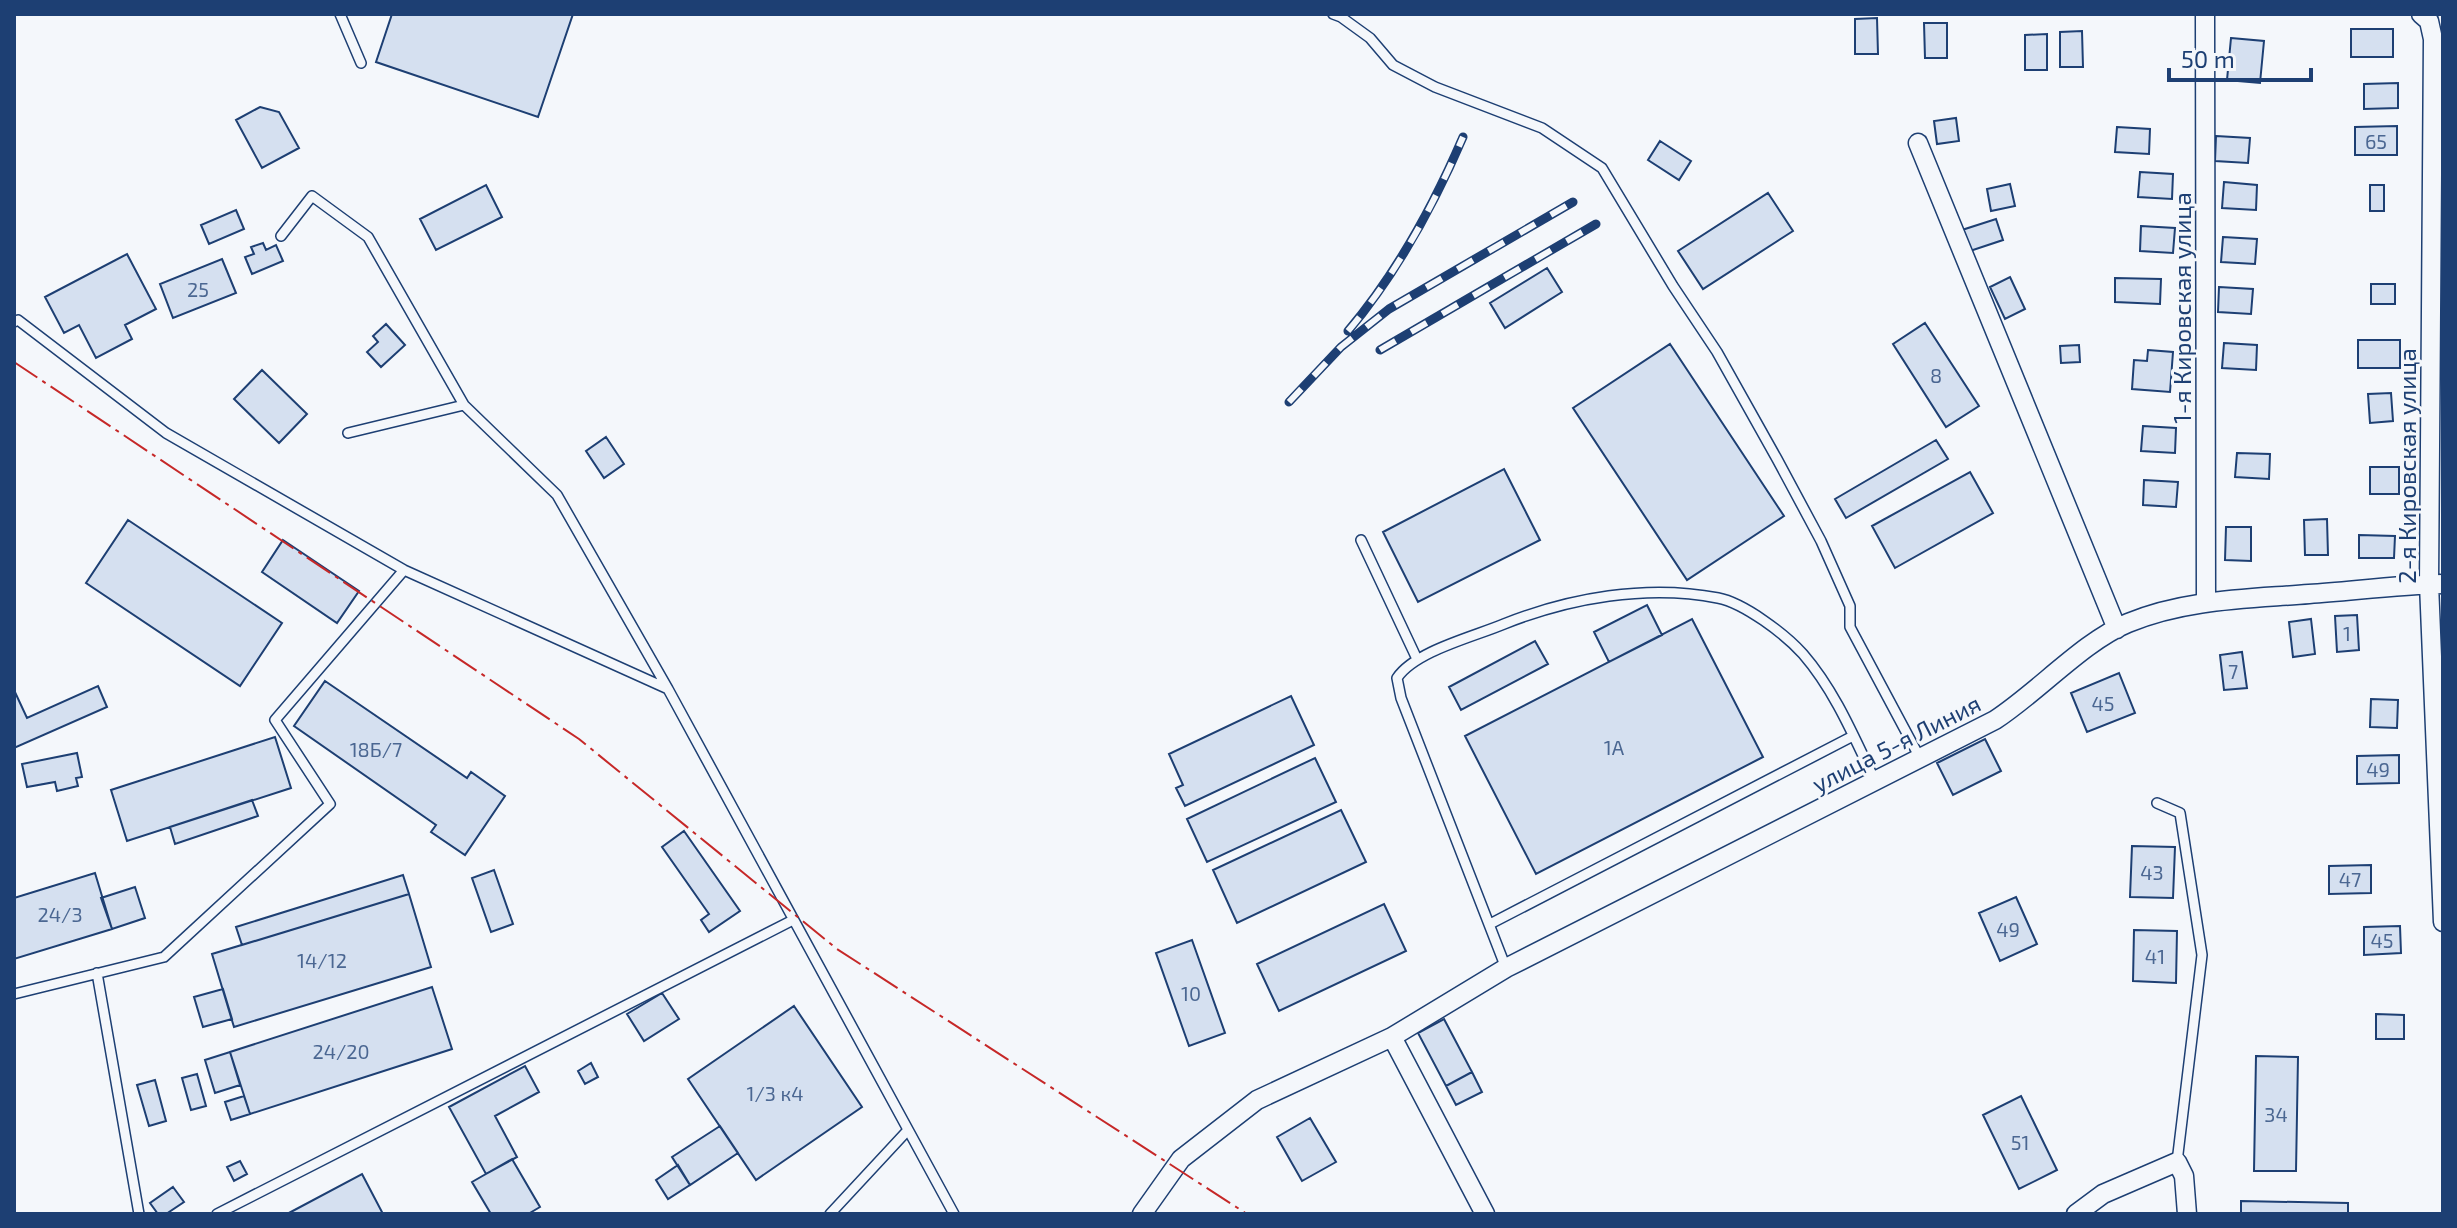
<svg xmlns="http://www.w3.org/2000/svg" width="2457" height="1228" viewBox="0 0 2457 1228" font-family="'Exo 2',sans-serif">
  <style>
    .building { fill: #d5e0f0; stroke: #1d3f73; stroke-width: 2 }
    .lines { fill: none; stroke-linecap: round; stroke-linejoin: round }
    .lane-casing { stroke: #1d3f73; stroke-width: 12 }
    .street-casing { stroke: #1d3f73; stroke-width: 21 }
    .lane { stroke: #f4f7fb; stroke-width: 9 }
    .street { stroke: #f4f7fb; stroke-width: 18 }
    .rail-casing { stroke: #1d3f73; stroke-width: 9 }
    .rail { stroke: #f4f7fb; stroke-width: 6; stroke-dasharray: 18; stroke-linecap: butt }
    .power { stroke: #c62828; stroke-width: 2; stroke-dasharray: 28 6 4 6; stroke-linecap: butt }
    .labels { text-anchor: middle; dominant-baseline: central; stroke-width: 6; stroke-linejoin: round; paint-order: stroke }
    .number-label { font-size: 20px; fill: #4b6792 }
    .street-label { font-size: 24px; fill: #1d3f73; stroke: #f4f7fb }
  </style>
  <rect width="100%" height="100%" fill="#f4f7fb"/>
  <path class="building" d="M392 14H573L538 117 376 62Z
    M1877 18 1878 54H1855V19Z
    M1924 23H1947V58H1925Z
    M2351 29H2393V57H2351Z
    M2082 31 2083 67H2060V32Z
    M2047 34V70H2025V35Z
    M2231 38 2264 41 2260 83 2227 80Z
    M2398 83V108L2364 109V84Z
    M260 107 279 112 299 148 262 168 236 120Z
    M1956 118 1959 141 1937 144 1934 121Z
    M2397 126V155H2355V127Z
    M2117 127 2150 129 2149 154 2115 152Z
    M2216 136 2250 138 2248 163 2215 161Z
    M1660 141 1691 161 1679 180 1648 160Z
    M2140 172 2173 174 2172 199 2138 197Z
    M2224 182 2257 185 2256 210 2222 208Z
    M2010 184 2015 206 1991 211 1987 189Z
    M486 185 502 217 436 250 420 219Z
    M2370 185H2384V211H2370Z
    M1768 193 1793 231 1703 289 1678 251Z
    M236 210 244 229 209 244 201 225Z
    M1996 219 2003 240 1970 251 1962 230Z
    M2141 226 2175 228 2173 253 2140 251Z
    M2223 237 2257 239 2255 264 2221 262Z
    M263 243 266 250 276 245 283 261 252 274 245 257 254 254 251 247Z
    M127 254 156 309 125 325 132 339 96 358 79 325 64 333 45 297Z
    M222 259 236 293 173 318 160 284Z
    M1547 268 1562 292 1505 328 1490 303Z
    M2010 277 2025 309 2005 319 1990 287Z
    M2115 278 2161 279 2160 304 2115 302Z
    M2371 284H2395V304H2371Z
    M2219 287 2253 289 2251 314 2218 312Z
    M1925 323 1979 406 1946 427 1893 344Z
    M386 324 405 345 381 367 367 352 378 342 373 336Z
    M2358 340H2400V368H2358Z
    M2224 343 2257 345 2256 370 2222 368Z
    M1670 344 1784 516 1687 580 1573 408Z
    M2079 345 2080 362 2061 363 2060 346Z
    M2148 350 2173 352 2170 392 2132 389 2134 360 2147 361Z
    M262 370 307 414 279 443 234 399Z
    M2391 393 2393 421 2370 423 2368 394Z
    M2143 426 2176 428 2175 453 2141 451Z
    M606 437 624 464 604 478 586 451Z
    M1936 440 1948 459 1846 518 1835 499Z
    M2237 453 2270 454 2269 479 2235 477Z
    M2370 467H2399V494H2370Z
    M1504 469 1540 540 1418 602 1383 532Z
    M1970 472 1993 513 1895 568 1872 526Z
    M2144 480 2178 482 2176 507 2143 505Z
    M2327 519 2328 555H2305L2304 520Z
    M128 520 282 623 240 686 86 583Z
    M2226 527H2251V561L2225 560Z
    M2359 535 2395 536 2394 558H2359Z
    M283 540 359 591 337 623 262 572Z
    M1647 605 1662 635 1609 662 1594 632Z
    M2357 615 2359 650 2337 652 2335 616Z
    M1692 619 1763 757 1536 874 1465 736Z
    M2311 619 2315 654 2293 657 2289 622Z
    M1535 641 1548 664 1461 710 1449 687Z
    M2242 652 2247 688 2224 690 2220 655Z
    M2119 673 2135 713 2087 732 2071 693Z
    M325 681 467 778 471 772 505 796 465 855 431 832 436 825 294 726Z
    M98 686 107 707 14 748V690L27 718Z
    M1291 696 1314 745 1185 806 1176 788 1183 785 1169 754Z
    M2371 699 2398 700 2397 728 2370 727Z
    M275 737 291 788 127 841 111 790Z
    M1985 739 2001 771 1953 795 1937 763Z
    M77 753 82 777 76 778 78 786 57 791 55 782 27 787 22 764Z
    M2399 755V783L2357 784V756Z
    M1315 758 1336 802 1207 862 1187 819Z
    M252 800 258 816 175 844 170 827Z
    M1341 810 1366 862 1237 923 1213 870Z
    M684 831 740 911 709 932 701 920 709 914 662 847Z
    M2132 846 2175 847 2173 898 2130 897Z
    M2371 865V893L2329 894V866Z
    M494 870 513 924 491 932 472 878Z
    M95 873 112 929 14 959V898Z
    M403 875 409 894 242 945 236 927Z
    M135 887 145 918 112 929 101 898Z
    M409 894 431 967 234 1027 212 954Z
    M2016 897 2037 944 2000 961 1979 913Z
    M1384 904 1406 951 1279 1011 1257 964Z
    M2400 926 2401 953 2364 955V927Z
    M2134 930 2177 931 2176 983 2133 981Z
    M1192 940 1225 1033 1189 1046 1156 953Z
    M432 987 452 1049 250 1114 230 1052Z
    M223 989 232 1019 203 1027 194 997Z
    M662 993 679 1019 644 1041 627 1014Z
    M794 1006 862 1107 756 1180 688 1079Z
    M2376 1014 2404 1015V1039H2376Z
    M1444 1019 1472 1072 1446 1086 1418 1033Z
    M230 1052 240 1085 215 1093 205 1060Z
    M2256 1056 2298 1057 2296 1171H2254Z
    M591 1063 598 1077 585 1084 578 1071Z
    M525 1066 539 1092 495 1116 517 1157 486 1174 449 1107Z
    M1472 1072 1482 1092 1456 1105 1446 1086Z
    M197 1074 206 1106 191 1110 182 1078Z
    M155 1080 166 1121 149 1126 137 1085Z
    M244 1096 250 1114 231 1120 225 1102Z
    M2021 1096 2057 1170 2019 1189 1983 1115Z
    M1310 1118 1336 1162 1302 1181 1277 1137Z
    M720 1126 738 1153 690 1185 672 1157Z
    M512 1159 540 1207 528 1214H491L472 1182Z
    M240 1161 247 1174 234 1181 227 1167Z
    M678 1165 690 1185 668 1199 656 1180Z
    M362 1174 383 1214H287Z
    M173 1187 184 1202 166 1214H158L150 1203Z
    M2241 1201 2348 1203V1214H2241Z"/>
  <g class="lines">
    <defs>
      <path id="lane" d="M340 14 361 63
        M1333 14 1341 17 1370 38 1393 65 1435 87 1542 128 1602 168 1673 286 1717 352 1777 459 1821 541 1850 606V627L1920 758
        M281 236 312 196 368 237 464 405
        M14 322 18 320 166 433 404 570 668 689 954 1214
        M348 433 464 405 557 495 668 689
        M1361 540 1417 659
        M2157 803 2180 813 2202 955 2177 1162
        M1490 924 1853 736
        M1506 968 1401 698 1397 678C1415 651 1473 637 1504 624 1569 598 1647 584 1718 598 1744 603 1785 634 1803 654 1835 691 1854 737 1875 781
        M97 973 139 1214
        M14 994 164 957 330 804 275 720 404 570
        M217 1214 793 920
        M830 1214 908 1130"/>
      <path id="street" d="M2205 14 2206 603
        M2421 14 2429 21 2433 39 2429 584 2443 922
        M1918 143 2117 629
        M1392 1037 1485 1214
        M1142 1214 1181 1159 1257 1100 1392 1037 1506 968 1995 720C2038 692 2084 641 2128 623 2185 599 2249 599 2309 594 2353 591 2398 585 2443 584
        M2076 1214 2103 1194 2177 1162 2184 1176 2187 1214"/>
    </defs>
    <use href="#lane" class="lane-casing"/>
    <use href="#street" class="street-casing"/>
    <use href="#lane" class="lane"/>
    <use href="#street" class="street"/>
    <defs>
      <path id="rail" d="M1348 331C1397 273 1433 207 1463 137
        M1380 350 1596 224
        M1289 402 1341 347 1389 309 1573 202"/>
    </defs>
    <use href="#rail" class="rail-casing"/>
    <use href="#rail" class="rail"/>
    <path class="power" d="M14 362 579 739 837 949 1247 1214"/>
  </g>
  <g class="labels">
    <g class="number-label">
      <text x="2376" y="141">65</text>
      <text x="198" y="289">25</text>
      <text x="1936" y="375">8</text>
      <text x="2347" y="633">1</text>
      <text x="2233" y="671">7</text>
      <text x="2103" y="703">45</text>
      <text x="1614" y="747">1А</text>
      <text x="376" y="749">18Б/7</text>
      <text x="2378" y="769">49</text>
      <text x="2152" y="872">43</text>
      <text x="2350" y="879">47</text>
      <text x="60" y="914">24/3</text>
      <text x="2008" y="929">49</text>
      <text x="2382" y="940">45</text>
      <text x="2155" y="956">41</text>
      <text x="322" y="960">14/12</text>
      <text x="1191" y="993">10</text>
      <text x="341" y="1051">24/20</text>
      <text x="775" y="1093">1/3 к4</text>
      <text x="2276" y="1114">34</text>
      <text x="2020" y="1142">51</text>
    </g>
    <g class="street-label">
      <text transform="translate(2181 308) rotate(-90)">1-я Кировская улица</text>
      <text transform="translate(2406 466) rotate(-90)">2-я Кировская улица</text>
      <text transform="translate(1896 743) rotate(-27)">улица 5-я Линия</text>
    </g>
  </g>
  <rect width="2457" height="1228" fill="none" stroke="#1d3f73" stroke-width="32"/>
  <path d="M2169 68v12h142v-12" fill="none" stroke="#1d3f73" stroke-width="4"/>
  <text x="2181" y="68" font-size="24" fill="#1d3f73" stroke="#f4f7fb" stroke-width="6" paint-order="stroke">50 m</text>
</svg>
